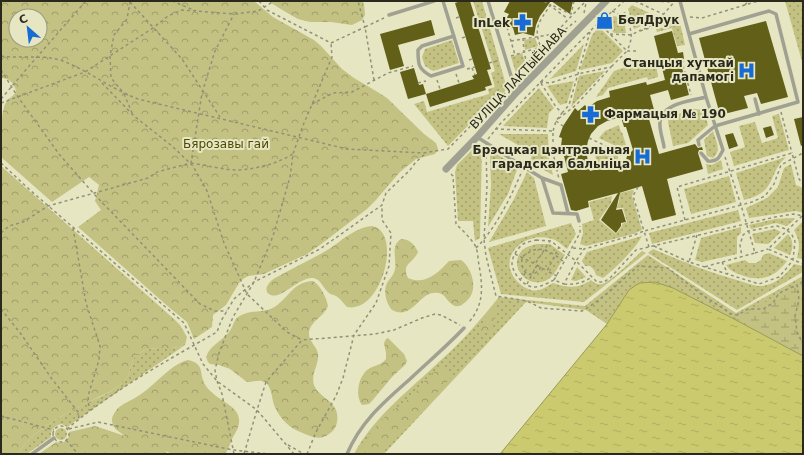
<svg xmlns="http://www.w3.org/2000/svg" width="804" height="455" viewBox="0 0 804 455" font-family="'DejaVu Sans',sans-serif">
  <style>
    .grass { fill: url(#grass-dots) }
    .forest { fill: url(#forest-crowns); fill-rule: evenodd }
    .wetland { fill: url(#wetland-marsh) }
    .water { fill: url(#water-ripples); stroke: #9b9a56 }
    .building { fill: #626018; fill-rule: evenodd }
    .lines { fill: none; stroke-linecap: round; stroke-linejoin: round }
    .path { stroke: #919178; stroke-width: 1.5; stroke-dasharray: 3 3; stroke-linecap: butt }
    .lane { stroke: #a1a192; stroke-width: 3.5 }
    .street { stroke: #a1a192; stroke-width: 7 }
    .labels { text-anchor: middle; dominant-baseline: central; stroke-width: 4; stroke-linejoin: round; paint-order: stroke }
    .poi-label { font-size: 12px; font-weight: bold; fill: #2a291c; stroke: #e6e6c3; text-anchor: end }
    .street-label { font-size: 12px; fill: #2a291c; stroke: #e6e6c3 }
    .park-label { font-size: 12px; fill: #4e4c01; stroke: #e6e6c3 }
  </style>
  <defs>
    <pattern id="grass-dots" width="8" height="8" patternUnits="userSpaceOnUse"><rect width="8" height="8" fill="#c3c282"/><path d="M2 2h.1M6 6h.1" fill="none" stroke="#9f9e6a" stroke-width="1.8" stroke-linecap="round"/></pattern>
    <pattern id="forest-crowns" width="20" height="18" patternUnits="userSpaceOnUse"><rect width="20" height="18" fill="#c3c282"/><path d="M2 6a3 3 0 1 1 6 0M12 15a3 3 0 1 1 6 0" fill="none" stroke="#9f9e6a"/></pattern>
    <pattern id="wetland-marsh" width="20" height="14" patternUnits="userSpaceOnUse"><rect width="20" height="14" fill="#c3c282"/><path d="M1 5h8M5 5V1M11 12h8M15 12V8" fill="none" stroke="#9f9e6a"/></pattern>
    <pattern id="water-ripples" width="26" height="14" patternUnits="userSpaceOnUse"><rect width="26" height="14" fill="#ccca6f"/><path d="M2 4q2-2 4 0t4 0M15 11q2-2 4 0t4 0" fill="none" stroke="#afae60"/></pattern>
  </defs>
  <rect width="100%" height="100%" fill="#e6e6c3"/>
  <path class="grass" d="M473 1H482L506 85C506 92 504 93 498 95L448 146 414 104 424 101 427 112 489 94 488 89 495 87 491 73 495 71Z
    M785 1H803V65Z
    M632 5 656 16 651 22 634 29 628 9Z
    M614 16 624 19 626 33H614L606 24Z
    M680 23 685 45 677 46 672 28 657 32 656 29Z
    M599 27 623 51 612 63 580 70 592 35Z
    M535 38 538 46 525 50 524 40Z
    M452 40 459 63 433 71 425 66 422 57 425 49Z
    M584 44 576 71 550 79Z
    M522 53 526 64 517 73H516L511 57Z
    M643 61 645 67 656 64 658 77 648 80 647 77 608 88 603 95 596 97 614 71Z
    M605 71 571 107 579 76Z
    M574 81 567 103 560 105 547 86Z
    M539 88 554 108 549 113 547 128 503 126Z
    M694 109 704 110 708 125 688 143 673 146 668 122 669 117Z
    M779 114 789 150 734 166 730 152 745 147 739 126 755 122 762 143 778 138 772 116Z
    M619 125 621 132H622L626 145 622 149 599 138 605 131Z
    M713 131C716 141 722 151 713 158L707 156 704 140Z
    M499 134H548L549 159 553 175 529 162 533 154Z
    M476 146 482 147 480 238 475 241 473 221H458L455 172 457 165Z
    M596 146 618 156V162L606 165 605 162 597 164 595 155Z
    M490 150 518 167 508 194 488 227 491 186Z
    M786 157C767 174 778 192 744 200L736 173Z
    M721 160 723 169 708 174 706 164 712 165Z
    M791 164 796 185 803 188V213L796 211 749 218 746 208 767 198 778 187 784 168Z
    M527 172 534 178 546 226 489 242 514 199Z
    M729 176 736 202 691 214 684 189Z
    M633 190 634 191 632 196 642 230 633 234 586 246 580 244 583 233 582 224 594 220 589 202 612 196 611 203 599 220 616 234 622 226V224L627 222 623 208H616L619 202 620 193Z
    M738 210 741 221 652 244 649 233Z
    M793 218 795 219 787 226 776 223 751 229 749 225 775 219Z
    M803 221V259L797 258C800 246 800 242 794 230Z
    M571 223 576 234 567 249C563 246 557 240 552 239 523 230 493 260 520 284 525 288 532 292 539 290 544 289 549 285 553 283 567 288 578 289 591 280 594 283 598 285 602 284 611 282 634 258 642 251L646 253 584 302 501 294 488 248Z
    M741 227V233L737 237V254L702 262 695 260 701 238Z
    M775 229 781 232 768 244 755 243 752 234Z
    M788 234C793 240 794 247 790 255L774 248Z
    M642 236C636 248 614 270 603 278L596 275 594 270 590 266H585L582 261 587 252Z
    M537 244H550L565 255C561 261 558 269 553 275 533 297 502 265 525 248 528 246 533 245 537 244Z
    M653 249C681 261 708 272 737 280 744 282 752 285 758 286 773 287 786 275 794 264L803 266V272L737 310 648 253Z
    M769 253 787 261C776 276 763 282 744 276 736 273 731 272 726 265L745 260 749 263H756L761 260 763 255Z
    M648 255 736 313 803 276V356L734 319 673 288 655 282 641 283 629 290 607 324 586 310 526 302 384 454H354C375 415 410 390 441 360 463 341 481 319 499 297L585 306Z
    M577 267 586 277 576 281 571 280Z
    M185 345 67 427 62 424C55 425 50 430 51 437L27 454H18C33 429 66 413 91 401 102 396 114 391 123 382 135 371 126 358 143 351 156 345 172 351 185 345Z
    M55 434a6 6 0 1 1 12 0a6 6 0 1 1-12 0Z"/>
  <path class="forest" d="M1 1H254L273 17 314 40 321 46 342 69 354 78 376 91 387 98 424 134 436 143 438 149 435 154 416 159 400 172 375 201 367 209 320 245 307 254 264 274 248 276 243 279 239 283 226 305 213 315 212 327 194 339 187 322 171 309 78 227 101 210 95 201 99 185 89 177 52 202 1 157C1 143 0 113 6 102 9 97 14 97 16 91 14 83 9 78 1 78ZM16 16H40V40H16Z
    M268 1H362L364 4 365 15 362 20 352 25 331 22H310L298 19 284 11Z
    M1 166 174 319 180 325 187 337 185 345C171 351 156 345 143 351 126 358 135 371 123 382 114 391 102 395 91 401 66 413 33 429 18 454H1Z
    M372 226C403 231 382 314 347 307 344 304 340 298 336 296 333 294 330 295 328 292 322 287 321 279 313 278 299 276 278 304 268 293 266 291 266 287 268 285 269 282 272 280 275 278 291 269 308 261 324 252 340 243 353 228 372 226Z
    M401 239C410 239 415 245 418 252 413 264 401 263 408 278 425 286 439 272 449 261L461 260C470 266 476 282 472 293 470 299 460 310 453 305 449 303 446 297 442 294 419 286 415 322 392 310 386 303 383 291 387 283 390 278 394 275 395 269 397 259 390 246 401 239Z
    M313 281C321 286 326 297 328 306 324 317 310 321 309 333 308 342 320 348 318 358 317 368 311 375 314 385 319 399 341 401 337 422 336 427 334 431 329 434 319 442 308 435 298 431 287 426 280 418 275 407 271 399 273 384 262 381 258 380 252 382 247 382L230 369 219 365 210 364 208 362 206 357C210 345 222 341 229 332 235 325 232 318 244 314 254 310 267 313 276 306 290 296 293 282 313 281Z
    M495 306 498 307 499 309C498 313 496 316 495 319 492 326 494 331 486 333L482 331C480 321 489 313 495 306Z
    M388 338 404 354 407 361 405 365 392 377 372 401 369 404 362 405C355 396 358 378 367 370 373 365 381 366 386 359V353L384 343 386 339Z
    M188 360C206 364 198 374 206 386 219 405 253 406 233 437 230 443 229 449 225 454H173L165 451 168 454H39L56 442C64 444 70 440 69 432L95 426 125 436C120 432 112 429 112 420 112 416 115 412 117 409 123 403 131 401 138 396 155 386 169 365 188 360Z
    M440 369 449 370 452 375 451 378 379 454H359C366 437 377 422 392 411 399 406 406 402 412 396 422 386 427 374 440 369Z"/>
  <path class="wetland" d="M803 282V305L800 317 803 330V356L734 319Z"/>
  <path class="water" d="M655 282 673 288 734 319 803 356V454H500L607 324 629 290 636 285 640 283Z"/>
  <path class="building" d="M461 1H470L491 69 487 70 492 85 485 87 486 90 430 107 426 94 474 79 472 76 477 74 455 3Z
    M510 1H573L570 14 551 1 540 16 536 25 534 36 523 33 515 35 513 28 508 25 510 22 506 19 509 14 504 12Z
    M431 20 435 35 398 45 404 66 390 70 380 34Z
    M766 21 788 97 761 104 757 93 744 96 748 108 720 115 699 38Z
    M672 31 678 53 683 52 684 59 680 60 689 95 671 100 668 90 650 95 656 117 649 119 659 154 695 144 698 148 702 147 703 150H699L698 153 703 169 667 179 676 215 652 221 642 186 619 193H620L616 210 622 209 626 222 621 223V226L616 233 601 220 618 193 588 201 589 207 576 211 571 210 561 174 568 172 564 156 565 146H561L562 138 559 137 563 126 575 108 578 111 585 105 587 108 597 101 610 97 609 91 646 82 647 85 665 80 654 36ZM621 117 624 127H626L633 150 627 156 625 164 602 170 601 168 590 171 586 151 588 141 591 134 598 126 607 121Z
    M414 68 419 85 423 84 426 94 408 99 400 72Z
    M803 117V145L801 146 794 119Z
    M771 126 774 135 766 138 763 128Z
    M733 133 738 146 729 149 725 135Z"/>
  <g class="lines">
    <path class="path" d="M172 1 196 11
      M259 1 267 10 331 43
      M544 1 568 19
      M574 1 571 14 557 8 551 4C538 24 532 28 543 52L562 32 576 21
      M635 1 663 14
      M649 1 673 2
      M130 2 182 59 220 117
      M745 5 748 1
      M612 11 620 15 625 13C630 29 635 34 627 51H639
      M584 13 586 3
      M690 17 702 18 758 1
      M456 18 459 17
      M499 19 506 24 515 55
      M598 22 627 51 611 67
      M644 29 655 24 675 1
      M640 31 679 19
      M610 34 631 35 641 30
      M462 38 465 37
      M523 38 524 52 527 64
      M511 41 554 34
      M331 43 365 27 358 1
      M1 56C21 59 43 54 63 61 89 71 111 89 138 99L347 149 423 153 448 149 499 97 503 95 507 91 508 86
      M511 56 544 46
      M469 60 472 59
      M690 60 682 62 691 95
      M489 63 500 60
      M472 68 475 75
      M467 69 475 67
      M1 70 18 97 59 154 94 194 200 304 215 311H227
      M456 74 459 83
      M516 75C540 51 562 25 586 1
      M374 80 365 27 384 18
      M437 80 440 89
      M540 82 550 83 582 73 611 67 576 105 558 119
      M102 83 134 116 172 146 193 166 207 191 224 243 247 294 287 332 302 340
      M418 83 426 81
      M541 83 556 107 562 113 556 121 553 131
      M122 91 111 78 110 56 114 35 127 19 130 2
      M124 94 133 115
      M1 99 36 58 86 1
      M1 103 85 72 153 28 168 16 182 10 234 14 258 11 274 1
      M312 104 333 93 352 92 388 73 413 66
      M781 112 792 153
      M562 113 569 105 590 32
      M556 121 563 126
      M495 129 553 131V153L559 179
      M589 138 627 156
      M488 139 499 125 597 24C606 16 615 10 624 1
      M486 150 487 186 484 240 486 256 496 296 527 301 541 308 582 311 589 307 608 293 638 266 668 268 701 294 733 315H738L748 309H763L773 303 779 293 797 285
      M725 157 741 205 752 202 765 196 774 184 781 165 803 153
      M1 163 31 191 184 323 203 364 217 381 257 410 244 454
      M191 163C205 165 224 170 237 170 257 169 276 164 293 154
      M451 174 453 176 456 224C463 231 471 238 476 247 478 253 478 260 479 265 483 287 484 306 468 323
      M638 187 633 196 644 231 634 235 584 249 576 261 597 282H604L611 277 636 250 775 217 794 214 803 216
      M802 216 768 249 803 264
      M685 220 677 187 792 153 799 179 803 184
      M73 228 86 303 100 346 99 360 88 396 89 410
      M1 233 9 226 23 222 48 206 148 178 157 172 191 163 202 93 215 51 234 14
      M697 235 689 262 759 284 779 277 785 270 793 260 795 241 792 235 787 230 783 228 777 226 748 231 743 235 740 245 742 257
      M536 240 551 241 576 261 564 284 554 280C548 283 541 287 534 287 524 287 513 274 512 264 512 257 517 249 522 245 525 242 532 241 536 240Z
      M654 246 689 262
      M649 247 644 231 741 205 755 253 704 267
      M476 248C496 228 511 197 522 171
      M573 248 584 249
      M755 253 768 249
      M515 254 535 264 550 241
      M722 262 728 274
      M537 265 547 271
      M541 267C532 281 520 274 522 257 535 247 541 247 555 255L559 247
      M557 276 547 271 555 255 564 262
      M520 280 526 272
      M554 280 580 233V226
      M803 282 797 285 799 300 795 316 797 332 803 344
      M527 284 537 265
      M564 284C576 285 582 283 592 277
      M1 309 21 334 52 379 78 412 79 419
      M1 416 54 430
      M53 434a8 8 0 1 1 16 0a8 8 0 1 1-16 0Z
      M67 429C112 391 166 361 217 332L221 321 234 299 254 282 320 249 382 205 386 193 410 170 415 163 426 153
      M69 429 98 422 233 450 269 454
      M66 440 78 454
      M288 445 304 454
      M147 454 148 453
      M234 454 222 394 217 381 215 370 219 353 233 317 254 282 273 236 290 177 293 154 302 128 332 57 331 43
      M294 454 257 410 266 382 302 340 375 334 394 330 422 318 435 314 441 315 460 325
      M307 454 316 432 336 396 343 378 354 335 376 303 389 266 391 233 382 220V205"/>
    <path class="lane" d="M443 1 463 66 431 76C418 69 418 64 418 50L422 46 454 36
      M488 1 516 92
      M680 1 706 97 723 150C719 158 717 162 708 161L701 153
      M389 15 434 1
      M689 34 769 11 776 14 798 102 715 126 698 140 699 145
      M755 99 759 114
      M477 137 524 167 542 178 553 213 577 214 579 221
      M664 147C663 139 659 130 660 122 662 103 691 101 706 97
      M542 178 561 185 568 213
      M32 454 54 438
      M347 454C361 421 384 402 410 379 428 362 447 346 464 328"/>
    <path class="street" d="M446 169 477 137 516 93 606 1"/>
  </g>
  <defs>
    <symbol id="shop-bare" viewBox="-9 -9 18 18"><path d="M-5-2.5h2.3a2.7 3.5 0 0 1 5.4 0H5L5.5 6h-11ZM-1.5-2.5h3a1.5 2.3 0 0 0-3 0Z" fill="#176bd5" stroke="#e6e6c3" stroke-width="2.5" paint-order="stroke"/></symbol>
    <symbol id="pharmacy-bare" viewBox="-9 -9 18 18"><path d="M-2-6h4v4h4v4h-4v4h-4v-4h-4v-4h4Z" fill="#176bd5" stroke="#e6e6c3" stroke-width="2.5" paint-order="stroke"/></symbol>
    <symbol id="hospital-bare" viewBox="-9 -9 18 18"><path d="M-5-5h3v3.5h4V-5h3V5h-3V1.5h-4V5h-3Z" fill="#176bd5" stroke="#e6e6c3" stroke-width="2.5" paint-order="stroke"/></symbol>
  </defs>
  <g fill-rule="evenodd">
    <use href="#shop-bare" x="592" y="8" width="25" height="25"/>
    <use href="#pharmacy-bare" x="510" y="10" width="25" height="25"/>
    <use href="#hospital-bare" x="734" y="58" width="25" height="25"/>
    <use href="#pharmacy-bare" x="578" y="102" width="25" height="25"/>
    <use href="#hospital-bare" x="630" y="144" width="25" height="25"/>
  </g>
  <g class="labels">
    <g class="poi-label">
      <text x="618" y="20" text-anchor="start">БелДрук</text>
      <text x="510" y="23">InLek</text>
      <text x="734" y="63">Станцыя хуткай<tspan x="734" dy="14">дапамогі</tspan></text>
      <text x="604" y="114" text-anchor="start">Фармацыя № 190</text>
      <text x="630" y="150">Брэсцкая цэнтральная<tspan x="630" dy="14">гарадская бальніца</tspan></text>
    </g>
    <g class="street-label">
      <text transform="translate(518 78) rotate(-47)">ВУЛІЦА ЛАКТЫЁНАВА</text>
    </g>
    <g class="park-label">
      <text x="226" y="144">Бярозавы гай</text>
    </g>
  </g>
  <rect width="804" height="455" fill="none" stroke="#2a291c" stroke-width="4"/>
  <g transform="translate(28 28) rotate(332)"><circle r="19" fill="#e6e6c3" stroke="#9b9a80"/>
  <path d="M0-3L7 15L0 10L-7 15Z" fill="#176bd5"/>
  <text y="-6" font-size="11" font-weight="bold" text-anchor="middle" fill="#2a291c">С</text>
  </g>
</svg>
